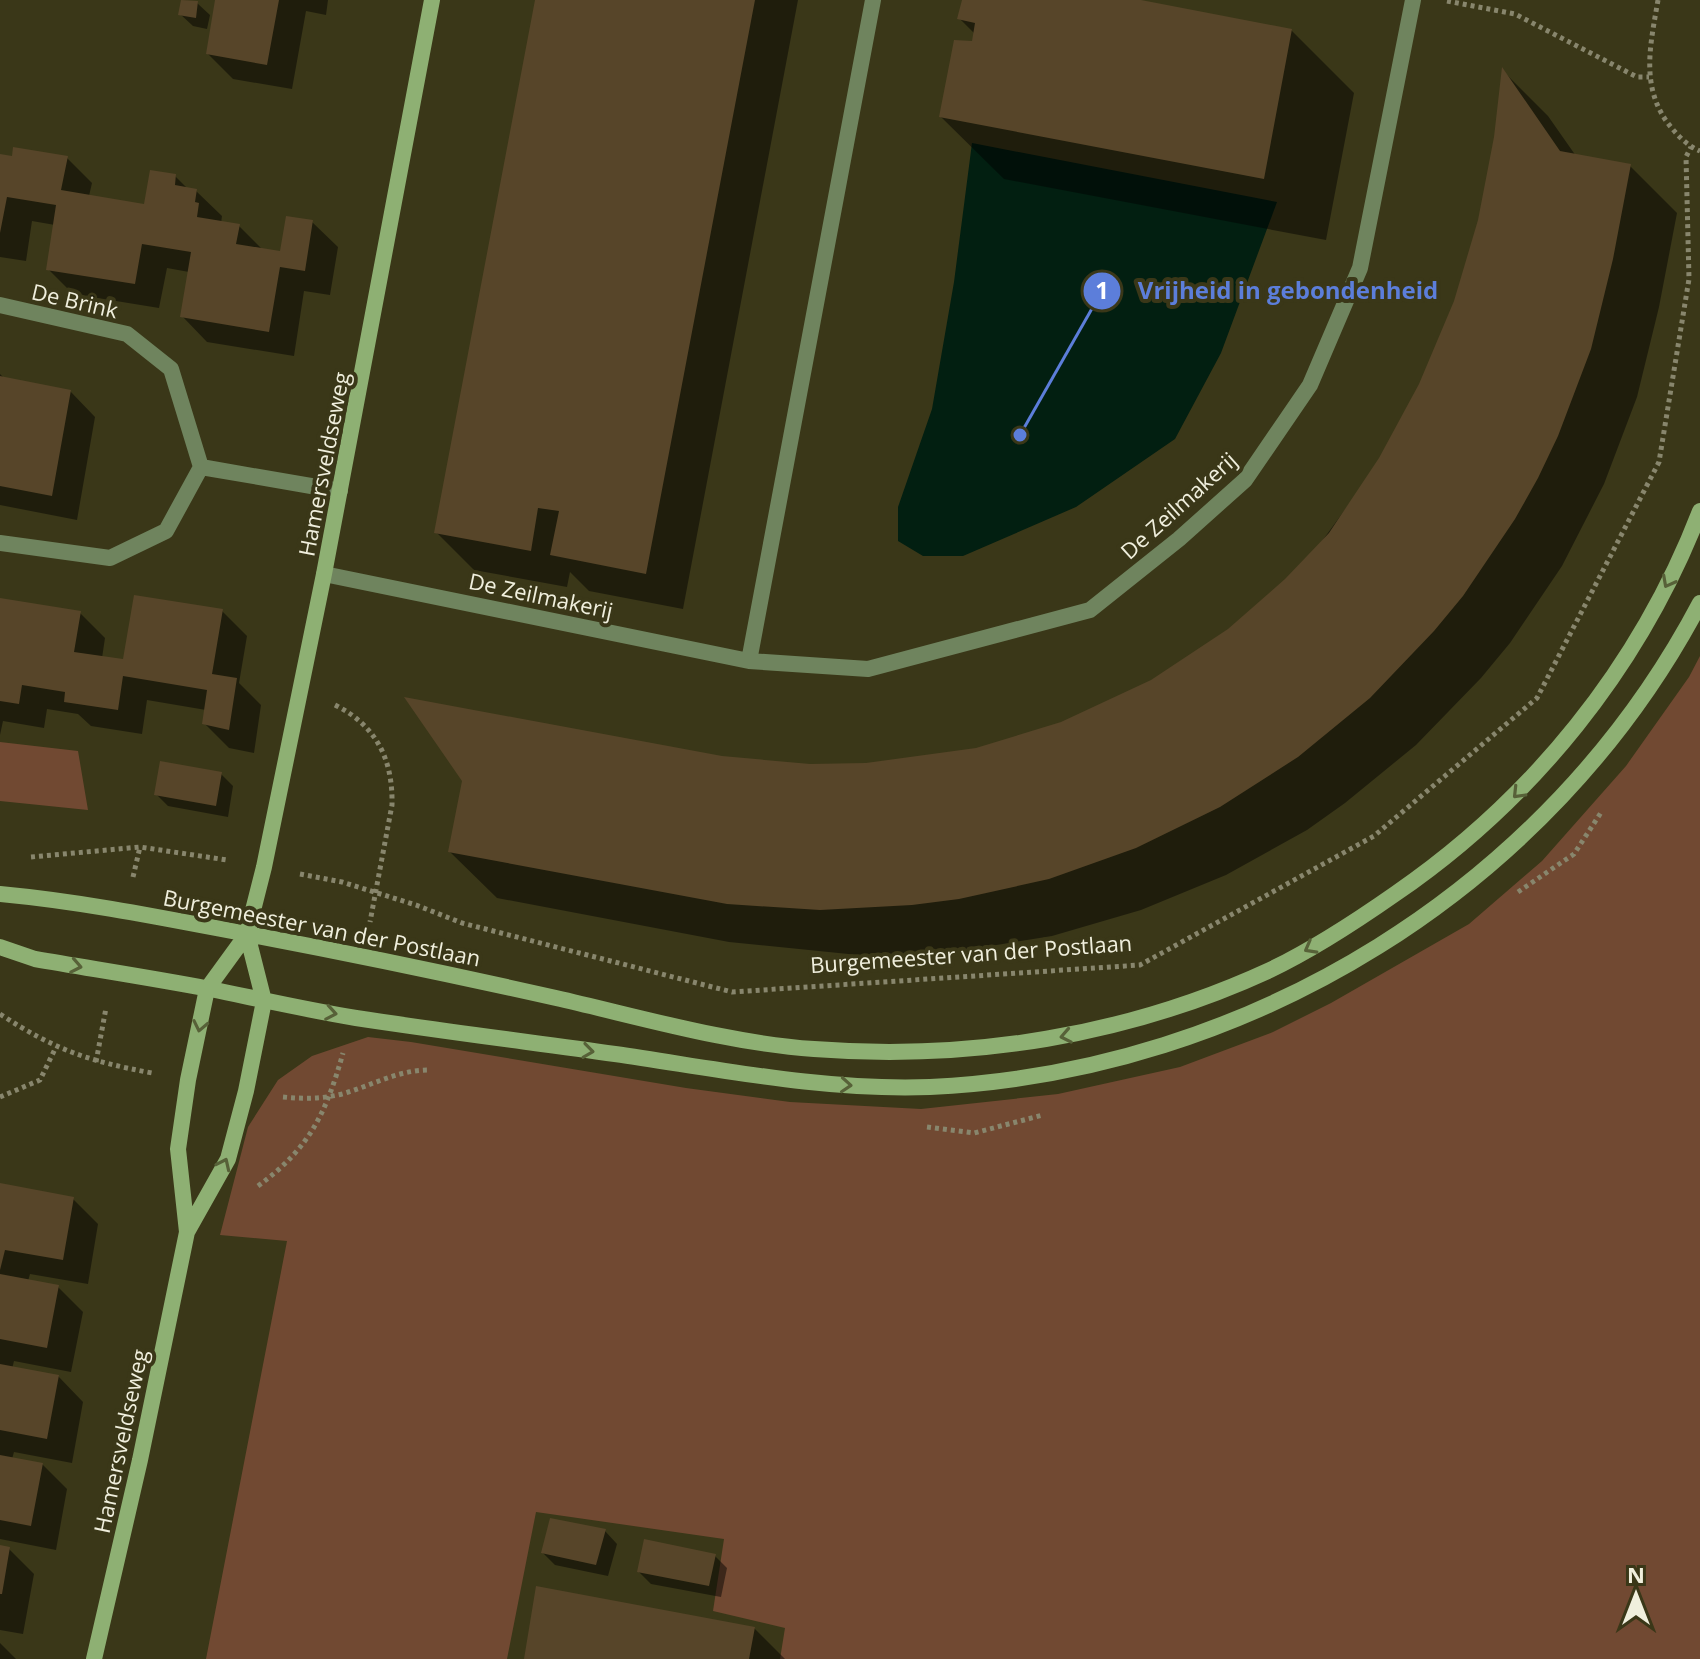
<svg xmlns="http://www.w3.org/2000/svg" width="1700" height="1659" viewBox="0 0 1700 1659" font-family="'Open Sans',sans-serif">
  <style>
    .green { fill: #714932 }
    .water { fill: #021f11 }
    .shadow { fill: #0007 }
    .building { fill: #574529 }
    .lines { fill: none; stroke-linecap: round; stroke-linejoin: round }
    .path { stroke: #88866d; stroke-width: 5; stroke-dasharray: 4 4; stroke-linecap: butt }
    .street { stroke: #6f845e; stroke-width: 16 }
    .secondary { stroke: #8eb073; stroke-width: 16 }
    .oneway { stroke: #576138 }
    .labels { text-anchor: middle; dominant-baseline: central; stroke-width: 8; stroke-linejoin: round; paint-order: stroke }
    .street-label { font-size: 22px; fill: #f0efdd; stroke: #3a3718 }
    .leader { fill: none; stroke: #5c7eda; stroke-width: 3 }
    .callout-dot { fill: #5c7eda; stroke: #3a3718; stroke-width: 3 }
    .mark-label { font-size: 24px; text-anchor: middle; font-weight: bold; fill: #fff }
    .callout-label { font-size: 24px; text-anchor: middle; font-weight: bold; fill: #5c7eda; stroke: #3a3718; stroke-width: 8; stroke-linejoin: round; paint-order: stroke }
  </style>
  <rect width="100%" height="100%" fill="#3a3718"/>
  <path class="green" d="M1700 656V1659H780L785 1628 713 1611 724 1539 536 1512 507 1659H206L287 1241 220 1235 248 1127 278 1080 312 1056 368 1037 411 1042 686 1088 790 1102 921 1109 1058 1094 1180 1067 1273 1032 1331 1003 1469 924 1542 861 1626 766 1689 677Z
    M0 742 78 751 88 810 0 801Z"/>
  <path class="water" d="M972 143 1277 202 1221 353 1175 439 1076 507 963 556H923L898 541V507L932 409 954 282Z"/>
  <path class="shadow" d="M218 0H328L326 15 306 11 292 89 233 79 208 54Z
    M538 0H798L683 609 589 591 570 572 567 587 474 570 437 533Z
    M964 0H1132L1291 30 1354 93 1326 240 1004 179 941 117 973 44 975 34 960 19Z
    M197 3 210 15 207 29 193 26 180 14Z
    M1503 71 1548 116 1576 156 1630 166 1677 213 1659 307 1637 397 1604 484 1562 566 1510 643 1481 678 1416 745 1345 803 1307 830 1226 875 1141 910 1052 936 960 951 868 956 729 942 497 898 450 852 722 758 810 766 866 765 954 754 1005 742 1089 713 1152 682 1194 656 1253 612 1314 552 1371 474 1421 385 1456 301 1484 204 1496 137Z
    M0 156 67 158 92 183 89 196 146 206 175 176 189 190 196 191 222 216 221 223 239 226 264 251 281 254 312 222 338 247 330 295 304 291 294 356 207 342 182 316 189 272 167 268 159 308 73 294 48 269 55 225 32 221 26 261 0 257Z
    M0 374 5 379 70 391 95 417 77 520 0 505Z
    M0 600 80 613 105 638 102 658 124 661 222 611 247 636 239 683 261 705 254 753 229 748 204 723 206 710 147 700 142 734 91 726 78 714 47 709 44 728 3 721 0 735Z
    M221 774 233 786 228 817 168 806 156 794Z
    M0 1185 73 1199 98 1224 88 1284 30 1274 28 1281 58 1287 83 1312 71 1372 14 1361 12 1369 58 1376 83 1402 72 1463 14 1452 12 1459 42 1464 67 1489 56 1550 0 1539Z
    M605 1531 617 1544 608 1576 555 1565 543 1553Z
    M0 1547 9 1549 34 1574 23 1634 0 1630Z
    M715 1556 727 1568 721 1597 651 1584 639 1572Z
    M754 1628 785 1659H526Z
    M0 1643 16 1659H0Z"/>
  <path class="building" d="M181 0 198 1 196 18 178 15Z
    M215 0H279L267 65 206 54Z
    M535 0H755L646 574 550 555 559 511 538 508 531 551 434 533Z
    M962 0H1141L1292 29 1264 179 939 117 954 40 972 41 975 23 957 19Z
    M1502 67 1560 151 1631 164 1613 259 1591 349 1558 436 1538 478 1515 519 1463 596 1434 631 1370 698 1298 757 1220 807 1136 848 1049 879 959 899 912 905 820 910 727 904 448 852 462 781 404 697 722 756 810 764 866 763 976 748 1061 722 1151 680 1228 629 1285 579 1329 533 1379 458 1419 384 1454 301 1478 220 1494 137Z
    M13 147 68 156 61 190 144 204 150 170 176 174 175 185 197 189 195 202 199 203 197 217 240 224 236 244 280 251 286 216 313 220 305 271 280 267 269 332 180 317 191 252 142 244 135 284 46 270 56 205 7 197 0 233V154L12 156Z
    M0 376 71 390 52 496 0 486Z
    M134 595 223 609 212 674 237 678 229 730 202 724 207 690 123 676 118 710 64 702 65 692 22 685 19 704 0 701V598L81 611 74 652 123 659Z
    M160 761 222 772 216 806 154 795Z
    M0 1183 74 1197 63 1260 5 1250 0 1270Z
    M0 1274 59 1285 47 1348 0 1339Z
    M0 1364 59 1375 47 1439 0 1430Z
    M0 1455 43 1463 31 1526 0 1520Z
    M550 1518 606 1529 596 1565 541 1553Z
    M644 1539 716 1554 709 1586 637 1572Z
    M0 1545 10 1547 2 1594H0Z
    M536 1586 755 1627 749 1659H524Z"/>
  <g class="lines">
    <path class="path" d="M1658 0C1651 42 1640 84 1667 122 1676 134 1686 145 1700 151
      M1447 1 1515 14 1637 77H1649
      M335 705C377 726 393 760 392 805L370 922
      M31 857 140 847 227 860
      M300 874 342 882 416 905 462 923 732 992 1140 965 1374 836 1537 698 1659 462 1689 279 1686 157 1691 147
      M133 877 140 847
      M1518 892 1574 854 1602 811
      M0 1014C55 1050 88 1061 152 1073
      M96 1062 106 1008
      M0 1097 40 1080 56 1047
      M283 1097C303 1099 322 1099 342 1094 371 1086 397 1070 429 1070
      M927 1127 974 1133 1043 1115
      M258 1186C310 1148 326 1113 343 1053"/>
    <path class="street" d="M0 305 127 334 171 369 201 467 166 531 110 558 0 543
      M201 467 340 491
      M324 574 749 661 868 669 1090 610 1179 539 1245 480 1310 385 1360 268 1413 0
      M749 661 873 0"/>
    <path class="secondary" d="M0 894C75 901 148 915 221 929 333 950 445 973 556 998 640 1017 727 1043 814 1049 970 1061 1127 1036 1270 970 1314 949 1355 922 1395 894 1532 800 1640 667 1700 511
      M0 947 35 959C93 969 152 978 210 989 259 999 307 1010 356 1018 442 1031 529 1042 615 1054 719 1069 825 1091 930 1087 1249 1072 1550 888 1700 603
      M187 1232 228 1159 246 1091 264 1001 247 934
      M94 1659 140 1460 187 1232 178 1149 188 1080 207 989 247 934 264 867 324 574 432 0"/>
  </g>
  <defs><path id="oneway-chevron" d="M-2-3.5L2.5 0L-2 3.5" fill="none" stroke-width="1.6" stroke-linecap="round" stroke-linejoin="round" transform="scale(2)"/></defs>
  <g class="oneway">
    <use href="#oneway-chevron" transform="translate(1668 582) rotate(118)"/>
    <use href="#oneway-chevron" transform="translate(1518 793) rotate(134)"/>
    <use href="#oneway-chevron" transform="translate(1310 948) rotate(151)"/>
    <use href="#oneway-chevron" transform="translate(76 966) rotate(11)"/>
    <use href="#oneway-chevron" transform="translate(331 1013) rotate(10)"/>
    <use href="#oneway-chevron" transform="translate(200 1026) rotate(102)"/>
    <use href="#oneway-chevron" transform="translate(1066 1036) rotate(169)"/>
    <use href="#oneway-chevron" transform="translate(588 1051) rotate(8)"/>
    <use href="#oneway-chevron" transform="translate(846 1085) rotate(4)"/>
    <use href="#oneway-chevron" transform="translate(224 1164) rotate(-65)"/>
  </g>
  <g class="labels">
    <g class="street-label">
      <text transform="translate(75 300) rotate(13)">De Brink</text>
      <text transform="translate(323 464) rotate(-79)">Hamersveldseweg</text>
      <text transform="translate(1178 505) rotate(-42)">De Zeilmakerij</text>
      <text transform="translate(541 595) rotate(12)">De Zeilmakerij</text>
      <text transform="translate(322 927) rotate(11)">Burgemeester van der Postlaan</text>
      <text transform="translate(971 953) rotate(-4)">Burgemeester van der Postlaan</text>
      <text transform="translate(120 1441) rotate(-78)">Hamersveldseweg</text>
    </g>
  </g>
  <path class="leader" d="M1020 435L1102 291"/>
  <g class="callout-dot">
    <circle cx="1020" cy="435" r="8"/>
    <circle cx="1102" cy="291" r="20"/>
  </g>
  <g class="mark-label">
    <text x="1102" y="299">1</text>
  </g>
  <g class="callout-label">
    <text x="1288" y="299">Vrijheid in gebondenheid</text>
  </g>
  <g transform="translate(1636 1595)" stroke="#3a3718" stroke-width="6" paint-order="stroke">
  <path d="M0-6L14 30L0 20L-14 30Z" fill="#f0efdd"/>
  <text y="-12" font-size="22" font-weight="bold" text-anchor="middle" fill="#f0efdd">N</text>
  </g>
</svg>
